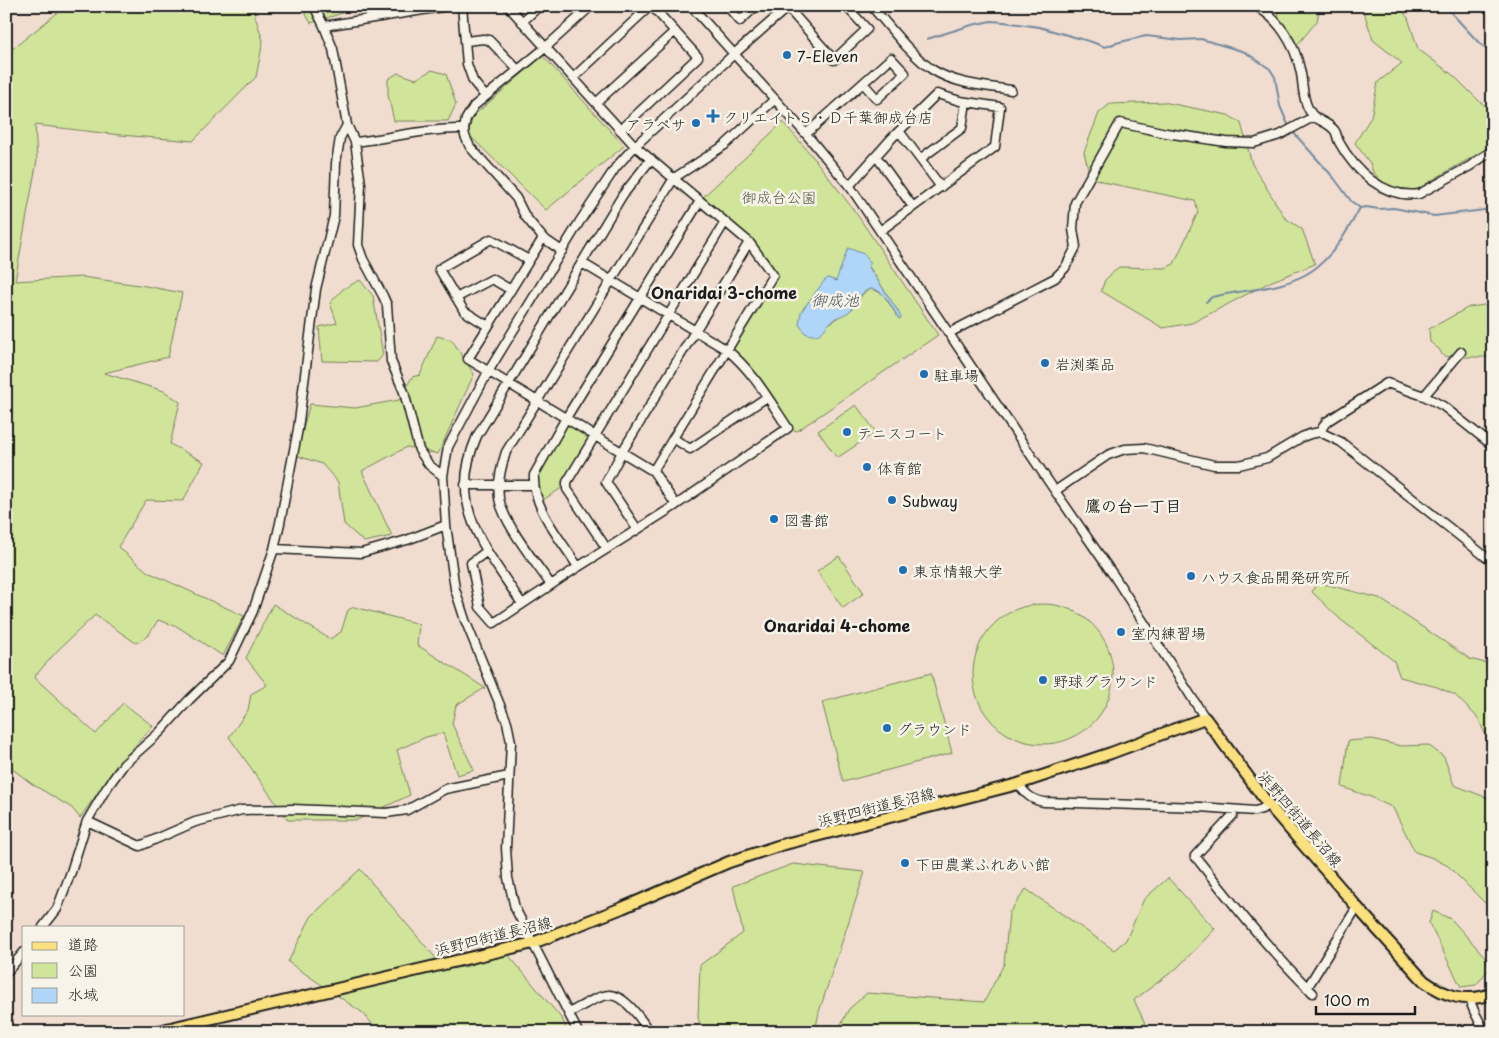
<svg xmlns="http://www.w3.org/2000/svg" width="1499" height="1038" viewBox="0 0 1499 1038" font-family="'Playpen Sans','Klee One',sans-serif">
  <style>
    .green { fill: #d0e59a; stroke: #76805b; fill-rule: evenodd }
    .water { fill: #afd5f9; stroke: #748ba1 }
    .lines { fill: none; stroke-linecap: round; stroke-linejoin: round }
    .stream { stroke: #748ba1; stroke-width: 2 }
    .minor-casing { stroke: #1c1c1c; stroke-width: 11 }
    .major-casing { stroke: #1c1c1c; stroke-width: 14 }
    .minor { stroke: #f7f3e8; stroke-width: 8 }
    .major { stroke: #fbe080; stroke-width: 10 }
    .poi-dot { fill: #1f6fb2; stroke: #f7f3e8; stroke-width: 2 }
    .labels { text-anchor: middle; dominant-baseline: central; stroke-width: 5; stroke-linejoin: round; paint-order: stroke }
    .poi-label { font-size: 15px; fill: #1c1c1c; stroke: #f7f3e8; text-anchor: start }
    .park-label { font-size: 15px; fill: #525842; stroke: #f7f3e8 }
    .street-label { font-size: 15px; fill: #1c1c1c; stroke: #f7f3e8 }
    .neighbourhood-label { font-size: 16px; font-weight: bold; fill: #1c1c1c; stroke: #f7f3e8 }
    .water-label { font-size: 16px; font-style: italic; fill: #48545e; stroke: #f7f3e8 }
  </style>
  <rect width="100%" height="100%" fill="#f0ddcf"/>
  <filter id="ink" filterUnits="userSpaceOnUse"><feTurbulence type="fractalNoise" baseFrequency=".02" numOctaves="2"/><feDisplacementMap in="SourceGraphic" scale="10" xChannelSelector="R" yChannelSelector="G"/><feConvolveMatrix kernelMatrix="1 2 1 2 8 2 1 2 1" color-interpolation-filters="sRGB"/></filter>
  <g filter="url(#ink)">
    <path class="green" d="M66 6H254L255 16 263 41 256 77 193 141 120 135 35 125 37 160 15 281 82 277 146 286 182 293 168 357 104 373 164 391 180 402 170 444 204 462 183 501 146 500 118 547 148 572 244 616 223 656 178 627 158 620 148 636 136 643 95 615 58 650 34 677 96 734 123 703 153 726 115 768 80 818 72 808 32 784 6 764V54Z
      M301 6H361V7L311 23Z
      M1279 6H1320L1317 21 1294 49 1278 24Z
      M1362 6H1399L1408 18 1418 49 1454 76 1479 101 1493 112V145L1427 183 1407 200 1394 195 1373 172 1370 163 1355 143 1371 117 1378 82 1402 63 1373 40Z
      M543 56 624 146 546 210 468 134 473 116Z
      M432 70 446 74 456 104 448 121H394L388 95V79L398 73 416 79Z
      M1163 102 1228 115 1241 123 1252 164 1285 218 1302 229 1315 264 1270 282 1192 323 1163 328 1101 291 1105 280 1119 267 1165 268 1174 264 1198 212 1195 201 1108 183 1090 177 1084 152 1099 113 1110 104Z
      M783 122 813 157 856 213 938 335 797 431 791 429 733 352V347L777 276 754 241 702 198ZM868 265 898 311 899 319 883 294 872 289C860 291 860 302 852 309 845 315 837 316 831 323L802 310 828 278 836 281Z
      M360 280 373 296 383 355 377 362 322 361 319 327 337 323 330 303 343 289Z
      M1493 304V357H1454L1443 356 1439 349 1430 342 1429 329 1469 307Z
      M437 336 452 340 474 374 438 454 407 447 362 471 392 536 364 542 344 524 338 482 322 464 295 455 310 404 355 408 399 400 412 377 420 375Z
      M856 405 876 432 837 458 818 431Z
      M569 425 589 437 590 441 563 487 540 502 536 476 564 426Z
      M839 556 864 593 843 608 817 571Z
      M1317 582 1379 598 1470 659 1493 665V748L1490 745 1478 718 1455 695 1437 687 1400 677 1394 661 1340 619 1312 592Z
      M273 604 330 639 341 632 348 610 354 607 419 624 417 645 485 688 456 705 452 724 474 770 457 775 443 733 426 737 397 750 410 795 357 820H288L229 737 248 710 251 694 267 685 246 658Z
      M973 674a70 70 0 1 1 140 0a70 70 0 1 1-140 0Z
      M931 673 952 753 843 782 822 702Z
      M1372 739 1401 746 1428 745 1444 757 1454 785 1493 800V911L1448 866 1433 858 1415 852 1393 808 1371 797 1342 787 1348 741Z
      M793 864 865 872 819 1012 815 1032H704L698 1018 700 965 743 933 733 886Z
      M360 869 445 969 465 967 506 952 562 1019 568 1032H379L363 1013 288 962 311 917Z
      M1168 878 1215 929 1177 968 1134 1000 1149 1032H837L849 1009 867 993 984 1002 1004 964 1009 913 1026 889 1114 950 1126 940 1144 899Z
      M1433 911 1451 919 1486 958 1489 969 1476 985 1461 987 1429 923Z"/>
    <path class="water" d="M848 248 864 254 871 263 868 266 898 311 901 318 899 319C892 307 878 276 861 295 858 299 856 304 853 308 848 314 842 315 836 318 824 324 824 341 805 333L799 324 801 312 824 281 828 278 836 281Z"/>
    <g class="lines">
      <path class="stream" d="M1445 6 1480 44 1493 53
        M927 39 972 25 991 21 1004 22 1039 27 1092 42 1105 47 1116 43 1146 36 1181 40 1201 39 1245 52 1270 69 1275 77 1280 106 1289 127
        M1292 131 1334 178 1351 201 1360 208
        M1206 302 1212 297C1244 289 1284 290 1313 270 1334 255 1348 230 1360 208L1366 207 1379 209 1394 208 1434 216 1493 209"/>
      <defs>
        <path id="minor" d="M314 6 324 26 333 49 347 125 355 142 361 184 358 245 363 259 383 296 387 305 391 361 404 392 419 450 429 465 443 476
          M462 6 467 64 473 81 485 96
          M508 6 635 146 749 242 773 275 653 471
          M691 6 806 134 851 188 1055 491 1114 576 1205 718
          M727 6 740 21 756 6
          M871 6C889 25 911 56 933 70 955 84 985 86 1011 90
          M1255 6C1278 17 1295 45 1300 69 1303 80 1302 92 1306 103 1313 124 1325 118 1335 131 1337 134 1337 138 1339 142 1355 171 1384 199 1419 194L1470 166 1493 150
          M788 8 834 60 867 29 846 6
          M522 22 539 6
          M324 26 448 6
          M466 41 483 39 489 40 518 70
          M573 78 650 6
          M596 103 675 31
          M620 130 698 57 652 6
          M899 131 941 187
          M806 134 891 58 905 73 877 99 863 83
          M355 142C391 138 427 128 464 129
          M876 156 913 207
          M920 159 962 128 966 102
          M849 186 892 138 937 94 960 101 1000 107 995 147 880 231
          M543 238 468 359 653 471 676 505
          M562 251 543 238 525 216 516 198 470 147 465 136 464 129 466 119 474 106 545 48 591 6
          M456 298 492 279 511 290
          M488 326 464 311 439 269 491 239 529 260
          M949 333 1055 278 1065 268 1076 247 1073 229 1075 203 1120 123 1166 133 1226 142 1254 143 1280 135 1313 117
          M1424 396 1461 352
          M1320 432 1326 422 1387 383 1424 396 1443 406 1493 446
          M673 438 690 449 767 397
          M465 485H533
          M1055 491 1108 455 1125 449 1144 448 1214 465H1239L1267 458 1302 437 1310 434 1320 432 1341 442 1486 557
          M637 529 606 482 622 452 749 242
          M274 549 361 553 407 540 446 525
          M607 549 567 489V482L725 222
          M487 551 471 563 480 607 494 623 578 567 676 505 788 428C769 400 753 371 727 350L582 263
          M578 567C561 539 532 508 534 475L566 418 700 201
          M551 585C536 563 503 523 499 498 497 482 501 467 506 452L674 178 725 145 775 99
          M522 604C485 547 446 507 477 436L622 196 651 159
          M1018 784C1026 794 1031 800 1044 802L1200 807 1255 811 1262 809 1268 804
          M1233 810V815L1195 856C1232 903 1270 951 1313 993
          M87 821 140 846 195 822 242 810 293 809 386 813 407 810 445 789 509 776
          M43 927 57 909 71 872 87 821 106 789 124 764 160 732 189 700 229 661 253 611 274 549 280 523 298 429 316 289 334 216 336 163 340 138 347 125
          M6 973 24 952
          M1307 988 1357 907
          M1469 999 1475 1013 1485 1032
          M569 1013C581 1007 596 996 609 995 625 995 642 1020 649 1032
          M578 1032 515 908 508 878 506 848 511 742 507 722 465 620 455 589 446 525 443 476 448 447 488 372 580 221 616 167 635 146 734 54 789 6"/>
        <path id="major" d="M154 1032 533 943 622 908 729 862 781 845 1018 784 1111 753 1205 718 1268 804 1357 907 1424 981C1445 996 1467 1004 1493 993"/>
      </defs>
      <use href="#minor" class="minor-casing"/>
      <use href="#major" class="major-casing"/>
      <use href="#minor" class="minor"/>
      <use href="#major" class="major"/>
    </g>
  </g>
  <g class="poi-dot">
    <circle cx="787" cy="55" r="5"/>
    <path d="M710.5 108.5h5v5h5v5h-5v5h-5v-5h-5v-5h5z"/>
    <circle cx="696" cy="123" r="5"/>
    <circle cx="1045" cy="363" r="5"/>
    <circle cx="924" cy="374" r="5"/>
    <circle cx="847" cy="432" r="5"/>
    <circle cx="867" cy="467" r="5"/>
    <circle cx="892" cy="500" r="5"/>
    <circle cx="774" cy="519" r="5"/>
    <circle cx="903" cy="570" r="5"/>
    <circle cx="1191" cy="576" r="5"/>
    <circle cx="1121" cy="632" r="5"/>
    <circle cx="1043" cy="680" r="5"/>
    <circle cx="887" cy="728" r="5"/>
    <circle cx="905" cy="863" r="5"/>
  </g>
  <g class="labels">
    <g class="poi-label">
      <text x="797" y="55">7-Eleven</text>
      <text x="723" y="116">クリエイトＳ・Ｄ千葉御成台店</text>
      <text x="686" y="123" text-anchor="end">アラペサ</text>
      <text x="1055" y="363">岩渕薬品</text>
      <text x="934" y="374">駐車場</text>
      <text x="857" y="432">テニスコート</text>
      <text x="877" y="467">体育館</text>
      <text x="902" y="500">Subway</text>
      <text x="784" y="519">図書館</text>
      <text x="913" y="570">東京情報大学</text>
      <text x="1201" y="576">ハウス食品開発研究所</text>
      <text x="1131" y="632">室内練習場</text>
      <text x="1053" y="680">野球グラウンド</text>
      <text x="897" y="728">グラウンド</text>
      <text x="915" y="863">下田農業ふれあい館</text>
    </g>
    <g class="park-label">
      <text x="779" y="196">御成台公園</text>
    </g>
    <g class="street-label">
      <text transform="translate(876 806) rotate(-14)">浜野四街道長沼線</text>
      <text transform="translate(1301 818) rotate(50)">浜野四街道長沼線</text>
      <text transform="translate(493 935) rotate(-14)">浜野四街道長沼線</text>
    </g>
    <g class="neighbourhood-label">
      <text x="724" y="292">Onaridai 3-chome</text>
      <text x="1133" y="505">鷹の台一丁目</text>
      <text x="837" y="625">Onaridai 4-chome</text>
    </g>
    <g class="water-label">
      <text x="835" y="299">御成池</text>
    </g>
  </g>
  <rect width="1499" height="1038" fill="none" stroke="#f7f3e8" stroke-width="25"/>
  <rect x="12" y="12" width="1474" height="1013" fill="none" stroke="#1c1c1c" stroke-width="2" filter="url(#ink)"/>
  <rect x="22" y="926" width="162" height="90" fill="#f7f3e8" stroke="#9f9d96"/>
  <rect x="32" y="942" width="25" height="8" fill="#fbe080" stroke="#9f9d96"/>
  <text x="68" y="950" font-size="15" fill="#1c1c1c">道路</text>
  <rect x="32" y="963" width="25" height="15" fill="#d0e59a" stroke="#9f9d96"/>
  <text x="68" y="976" font-size="15" fill="#1c1c1c">公園</text>
  <rect x="32" y="988" width="25" height="15" fill="#afd5f9" stroke="#9f9d96"/>
  <text x="68" y="1000" font-size="15" fill="#1c1c1c">水域</text>
  <path d="M1316 1006v8h99v-8" fill="none" stroke="#1c1c1c" stroke-width="2.5"/>
  <text x="1324" y="1006" font-size="15" fill="#1c1c1c" stroke="#f7f3e8" stroke-width="4" paint-order="stroke">100 m</text>
</svg>
